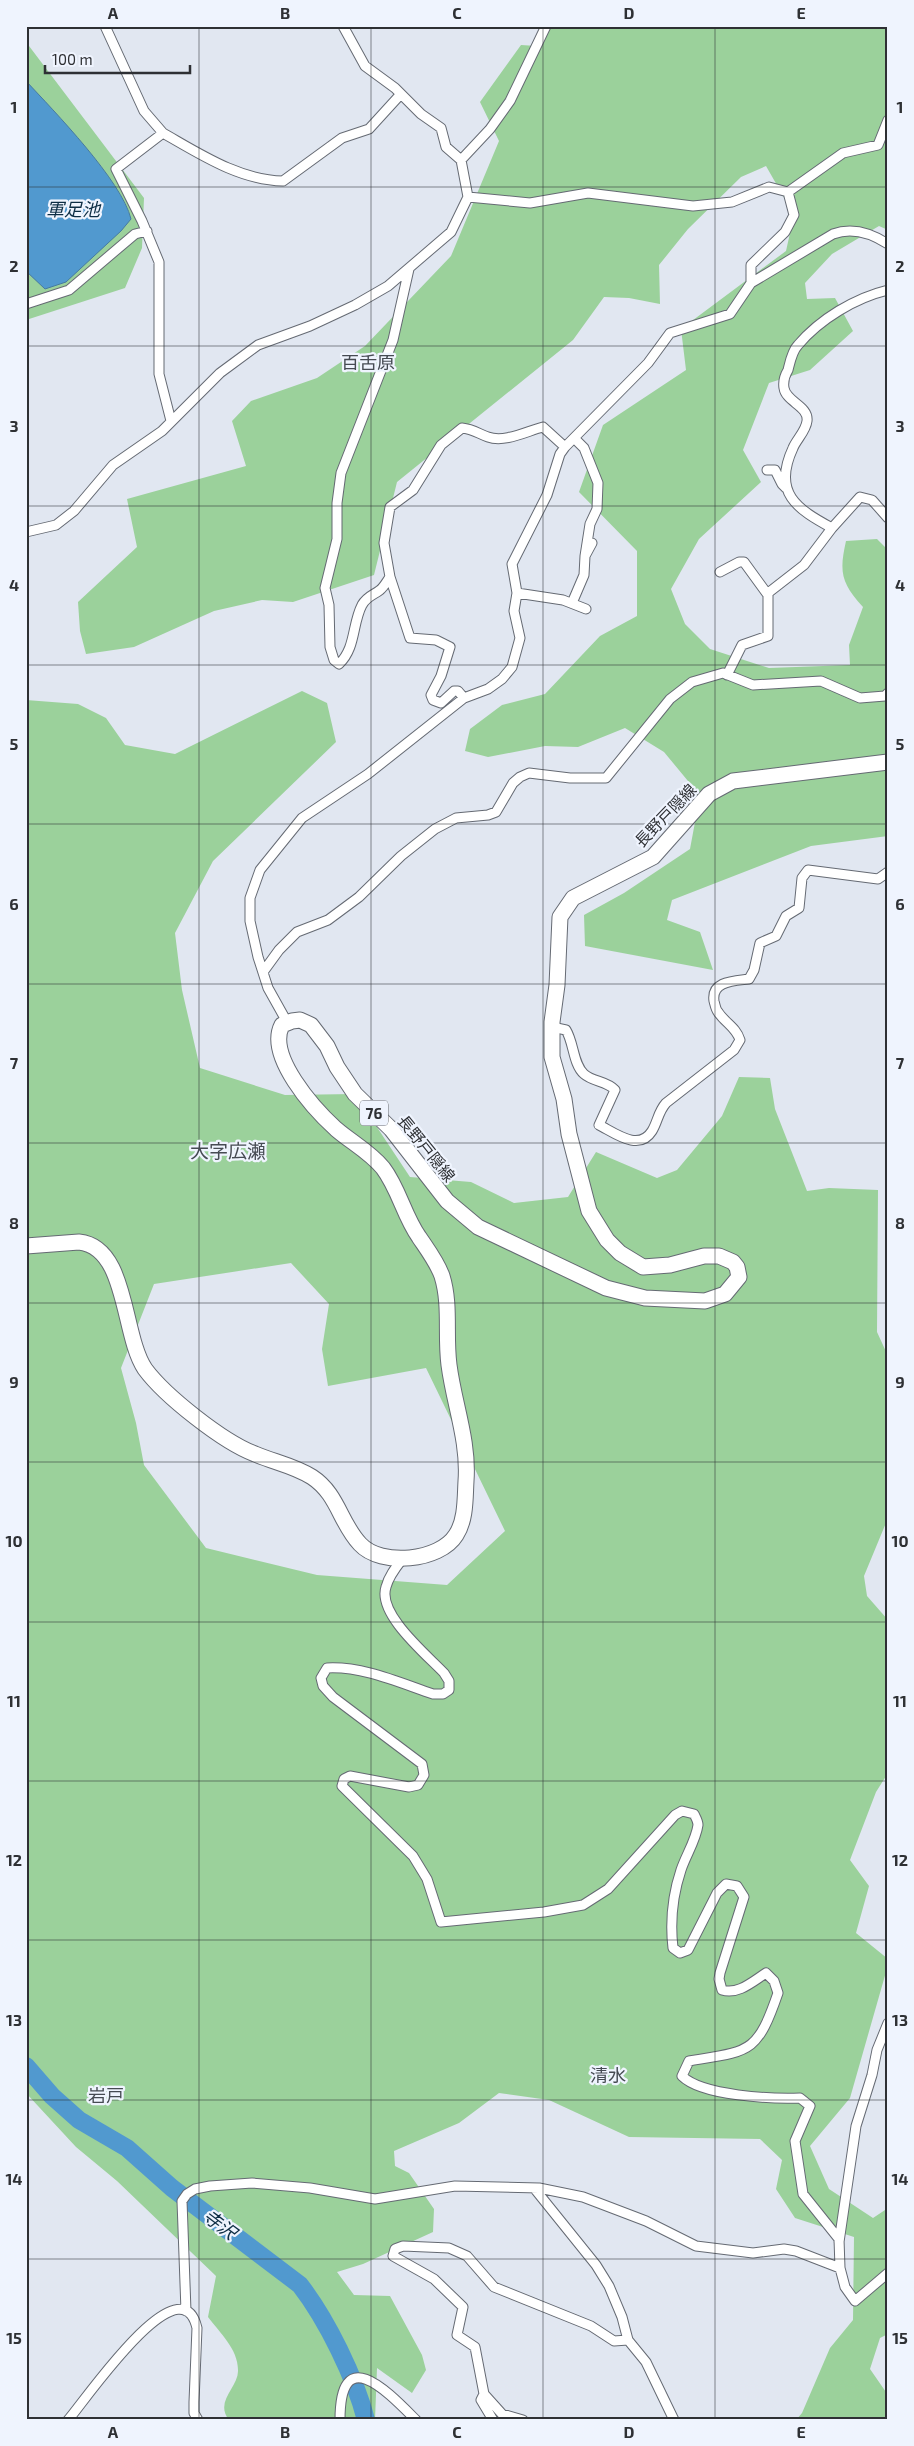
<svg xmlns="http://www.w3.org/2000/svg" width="914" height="2446" viewBox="0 0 914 2446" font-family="'Exo 2','Noto Sans JP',sans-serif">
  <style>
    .green { fill: #9bd19b; fill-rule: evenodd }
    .water { fill: #5199cf; stroke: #467aa0 }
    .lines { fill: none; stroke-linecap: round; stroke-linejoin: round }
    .river { stroke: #5199cf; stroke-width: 18 }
    .minor-casing { stroke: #656a73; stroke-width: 11 }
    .primary-casing { stroke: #656a73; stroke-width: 17 }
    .minor { stroke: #fff; stroke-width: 9 }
    .primary { stroke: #fff; stroke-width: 15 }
    .grid { fill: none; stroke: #2e3034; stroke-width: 1; stroke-opacity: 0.55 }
    .labels { text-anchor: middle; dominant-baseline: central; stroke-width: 4.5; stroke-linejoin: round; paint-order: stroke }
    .shield { fill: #eff4fe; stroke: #686b71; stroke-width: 1 }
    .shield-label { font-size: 15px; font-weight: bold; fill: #2e3034 }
    .street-label { font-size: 16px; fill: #2e3034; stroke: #eff4fe }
    .water-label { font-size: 18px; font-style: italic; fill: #0d2d44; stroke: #eff4fe }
    .neighbourhood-label { font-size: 18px; fill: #464b53; stroke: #eff4fe }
    .quarter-label { font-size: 19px; fill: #464b53; stroke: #eff4fe }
    .neatline { fill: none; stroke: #2e3034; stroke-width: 2 }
    .grid-label { font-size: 16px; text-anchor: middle; font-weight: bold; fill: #2e3034 }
  </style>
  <rect width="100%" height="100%" fill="#e1e7f1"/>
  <path class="green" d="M546 26H888V230L879 226 832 254 805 283 807 299 835 298 853 331 810 370 769 383 743 450 761 482 699 539 671 589 685 624 710 649 769 668 850 665 849 645 863 607C841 583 839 572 846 541L877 539 888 550V643L886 651 888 659V836L811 846 672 900 667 920 700 932 713 970 585 946 584 915 624 893 690 849 698 806 688 781 664 752 625 728 578 747 545 746 488 757 465 751 470 729 502 705 545 694 600 636 637 616V551L579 492 603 425 686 370 681 329 786 251 794 215 766 166 741 177 688 229 659 265 660 304 629 298 604 297 573 340 397 482 374 575 293 602 262 600 214 611 134 647 86 654 80 631 78 602 137 547 127 499 246 466 232 421 251 401 317 378 365 346 451 256 499 141 480 102 521 45 537 46Z
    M26 42 144 198 142 248 125 288 26 320Z
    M302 691 327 703 336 742 213 861 175 933 182 990 200 1068 285 1095 355 1094 410 1177 471 1182 514 1203 568 1197 596 1152 657 1178 677 1170 722 1116 739 1077 770 1078 775 1109 807 1191 829 1188 878 1190 877 1332 888 1356V1518L864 1576 867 1596 888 1620V1773L876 1792 850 1860 869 1886 856 1933 888 1959V1965L850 2098 810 2146 829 2189 873 2218 888 2208V2334L880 2338 870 2369 888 2395V2420H796L802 2413 830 2348 853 2320 854 2237 795 2218 776 2189 782 2160 760 2139 629 2137 549 2100 499 2093 459 2123 394 2151 395 2166 409 2173 434 2209 433 2232 363 2264 337 2272 354 2295 390 2296 422 2355 426 2370 412 2393 377 2368 375 2420H229C214 2401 239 2387 238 2370 238 2349 220 2333 208 2317L216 2276 117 2181 76 2147 26 2093V700L78 704 106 718 125 745 175 754ZM291 1263 329 1304 322 1349 328 1386 426 1368 505 1531 447 1585 317 1575 206 1548 144 1465 136 1423 121 1368 154 1284Z"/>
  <path class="water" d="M26 81C54 111 122 181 131 219L121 231 66 282 45 289 26 271Z"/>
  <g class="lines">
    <path class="river" d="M26 2066 52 2096 79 2120 127 2148 172 2188 300 2285C327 2320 355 2377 366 2420"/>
    <defs>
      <path id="minor" d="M105 26 144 111 163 133 116 169 142 221 159 262V374L171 421
        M163 133C200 154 239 180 283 181L342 138 369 129 400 95
        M461 160 490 129 510 101 546 26
        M788 192 843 153 878 145 888 120
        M468 197 530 203 588 193 693 206 732 202 769 187 788 192
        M409 269 393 340 341 473 337 503V539L325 588 329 605 330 647 334 660 339 664C356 648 352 624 362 605 367 596 374 595 380 590 384 587 387 581 390 577L410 638 436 640 450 647 441 676 431 695 433 700 441 703 454 691H458L464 698
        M751 283V265L785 232 794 215 788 192
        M888 290C855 298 820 319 798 345 792 351 790 362 788 370 785 375 783 382 784 388 786 402 809 406 807 421 806 431 796 440 793 448 772 493 797 509 832 528L860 497 872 500 888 518
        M26 304 69 290 135 234 147 231
        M574 438 584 448 598 483 597 509 590 524 585 556
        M767 470H775L782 484 786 488
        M26 532 56 525 74 511 113 465 162 431 220 373 258 345 310 326 355 305 388 286 451 232 468 197 461 160 446 147 441 128 421 114 395 88 365 66 343 26
        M720 572 739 562H744L768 595
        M390 577 384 543 390 507 413 490 441 445 462 428C473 429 479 434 488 437 505 443 527 431 543 427L565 447
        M517 593 563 600 586 609
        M572 603 584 575 585 556 592 543
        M727 675 742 645 768 636V593L804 565 832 528
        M263 972 279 950 297 932 328 920 359 897 401 856 435 829 456 818 488 815 496 812 513 783 520 777 529 773 570 778H606L670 699 692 682 723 673 753 685 821 681 860 698 885 696 888 693
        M287 1022 268 988 258 957 250 921V898L260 870 302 818 368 774 464 698 488 689 502 679 512 667 520 638 514 611 517 593 512 564 547 495 560 454 565 447 648 363 670 333 730 314 751 283 833 234C852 227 871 233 888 244
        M552 1027 566 1030C574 1043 573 1064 584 1074 593 1082 607 1081 615 1090L599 1125C615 1133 639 1152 652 1131 658 1121 658 1112 666 1103L734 1050 740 1040C736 1027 725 1023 718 1012 716 1010 715 1005 714 1001 711 981 734 981 749 979L754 970 760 943 776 936 786 916 799 908 802 878 808 870 878 879 888 872
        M404 1557C397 1566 389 1575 386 1587 377 1614 427 1655 444 1673L449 1681V1690L443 1694H433C400 1683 363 1666 327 1668L321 1678 323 1686 333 1697 422 1764 424 1775 418 1785 409 1787 350 1776 344 1779 342 1786 413 1856 427 1879 441 1922 544 1912 583 1905 608 1889 675 1815 682 1811 694 1814C696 1818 698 1821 698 1825 696 1840 686 1855 681 1870 673 1894 670 1922 673 1948L680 1953 688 1950 717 1893 726 1884 737 1886 744 1897 720 1973 719 1979 722 1990C738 1995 752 1982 766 1973L774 1981 778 1993C757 2054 750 2051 689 2061L682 2076C702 2096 772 2099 800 2098L810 2106 795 2141 803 2194 839 2239 840 2268 845 2287 855 2301 888 2273
        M534 2188 596 2265 609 2286 622 2317 628 2340 646 2362 674 2420
        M839 2242 856 2126 872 2075 877 2050 888 2023
        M186 2311 182 2201 187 2194 195 2189 210 2186 252 2183 310 2188 375 2199 455 2186 539 2188 583 2197 646 2221 696 2246 753 2253 784 2249 796 2251 840 2268
        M484 2394 502 2414 523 2420
        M68 2420C82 2405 181 2258 197 2328L194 2402V2413L198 2420
        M340 2420C340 2341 388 2392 416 2420
        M493 2420 481 2400 484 2394 475 2347 457 2335 463 2307 434 2279 393 2256 395 2249 403 2246 449 2248 467 2256 494 2287 591 2326 614 2341 628 2340"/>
      <path id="primary" d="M26 1246 79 1242C128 1247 122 1335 145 1369 165 1396 223 1442 255 1454 274 1462 295 1466 312 1477 338 1494 340 1523 360 1544 381 1567 440 1561 456 1535 466 1520 465 1498 466 1481 469 1441 454 1404 449 1365 445 1335 451 1305 442 1276 437 1262 427 1249 419 1237 404 1216 399 1189 383 1168 370 1152 351 1142 336 1129 314 1109 266 1056 282 1025L292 1021 300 1020 311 1025 327 1046 337 1067 355 1094 391 1129 447 1201 478 1227 606 1288 645 1298 705 1301 725 1294 739 1277 737 1267 733 1262 719 1256H704L670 1265 643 1267 620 1253 607 1240 589 1211 569 1134 564 1099 552 1057V1022L557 985 560 917 573 898 653 857 709 794 733 781 888 762"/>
    </defs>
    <use href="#minor" class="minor-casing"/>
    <use href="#primary" class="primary-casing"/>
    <use href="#minor" class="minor"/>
    <use href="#primary" class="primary"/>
  </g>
  <path class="grid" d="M199 26V2420M371 26V2420M543 26V2420M715 26V2420M26 187H888M26 346H888M26 506H888M26 665H888M26 824H888M26 984H888M26 1143H888M26 1303H888M26 1462H888M26 1622H888M26 1781H888M26 1940H888M26 2100H888M26 2259H888"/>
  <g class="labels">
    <rect class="shield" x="360" y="1100.5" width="28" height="25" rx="4"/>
    <g class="shield-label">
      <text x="374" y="1113">76</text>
    </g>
    <g class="street-label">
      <text transform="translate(665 815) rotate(-46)">長野戸隠線</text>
      <text transform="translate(427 1148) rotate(51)">長野戸隠線</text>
    </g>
    <g class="water-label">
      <text x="73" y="209">軍足池</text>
      <text transform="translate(220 2224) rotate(37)">寺沢</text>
    </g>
    <g class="neighbourhood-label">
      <text x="368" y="362">百舌原</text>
      <text x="608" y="2075">清水</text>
      <text x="106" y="2095">岩戸</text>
    </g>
    <g class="quarter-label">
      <text x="228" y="1150">大字広瀬</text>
    </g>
  </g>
  <rect width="914" height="2446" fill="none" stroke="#eff4fe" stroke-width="55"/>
  <path d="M45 65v8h145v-8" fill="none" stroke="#2e3034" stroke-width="2.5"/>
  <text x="52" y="65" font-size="15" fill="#2e3034" stroke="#eff4fe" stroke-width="4" paint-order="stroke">100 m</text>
  <rect x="28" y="28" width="858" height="2390" class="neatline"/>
  <g class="grid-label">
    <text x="113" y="19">A</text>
    <text x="285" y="19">B</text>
    <text x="457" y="19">C</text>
    <text x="629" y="19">D</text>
    <text x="801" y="19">E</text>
    <text x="14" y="113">1</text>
    <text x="900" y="113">1</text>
    <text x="14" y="272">2</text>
    <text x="900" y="272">2</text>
    <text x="14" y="432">3</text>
    <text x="900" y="432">3</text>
    <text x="14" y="591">4</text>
    <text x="900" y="591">4</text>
    <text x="14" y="750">5</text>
    <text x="900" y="750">5</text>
    <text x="14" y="910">6</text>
    <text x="900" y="910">6</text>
    <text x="14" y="1069">7</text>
    <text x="900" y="1069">7</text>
    <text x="14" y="1229">8</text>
    <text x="900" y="1229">8</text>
    <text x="14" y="1388">9</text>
    <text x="900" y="1388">9</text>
    <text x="14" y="1547">10</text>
    <text x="900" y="1547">10</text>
    <text x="14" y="1707">11</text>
    <text x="900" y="1707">11</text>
    <text x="14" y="1866">12</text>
    <text x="900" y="1866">12</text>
    <text x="14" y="2026">13</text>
    <text x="900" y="2026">13</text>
    <text x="14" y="2185">14</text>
    <text x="900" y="2185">14</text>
    <text x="14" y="2344">15</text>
    <text x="900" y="2344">15</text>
    <text x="113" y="2438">A</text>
    <text x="285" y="2438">B</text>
    <text x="457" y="2438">C</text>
    <text x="629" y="2438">D</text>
    <text x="801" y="2438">E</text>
  </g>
</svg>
